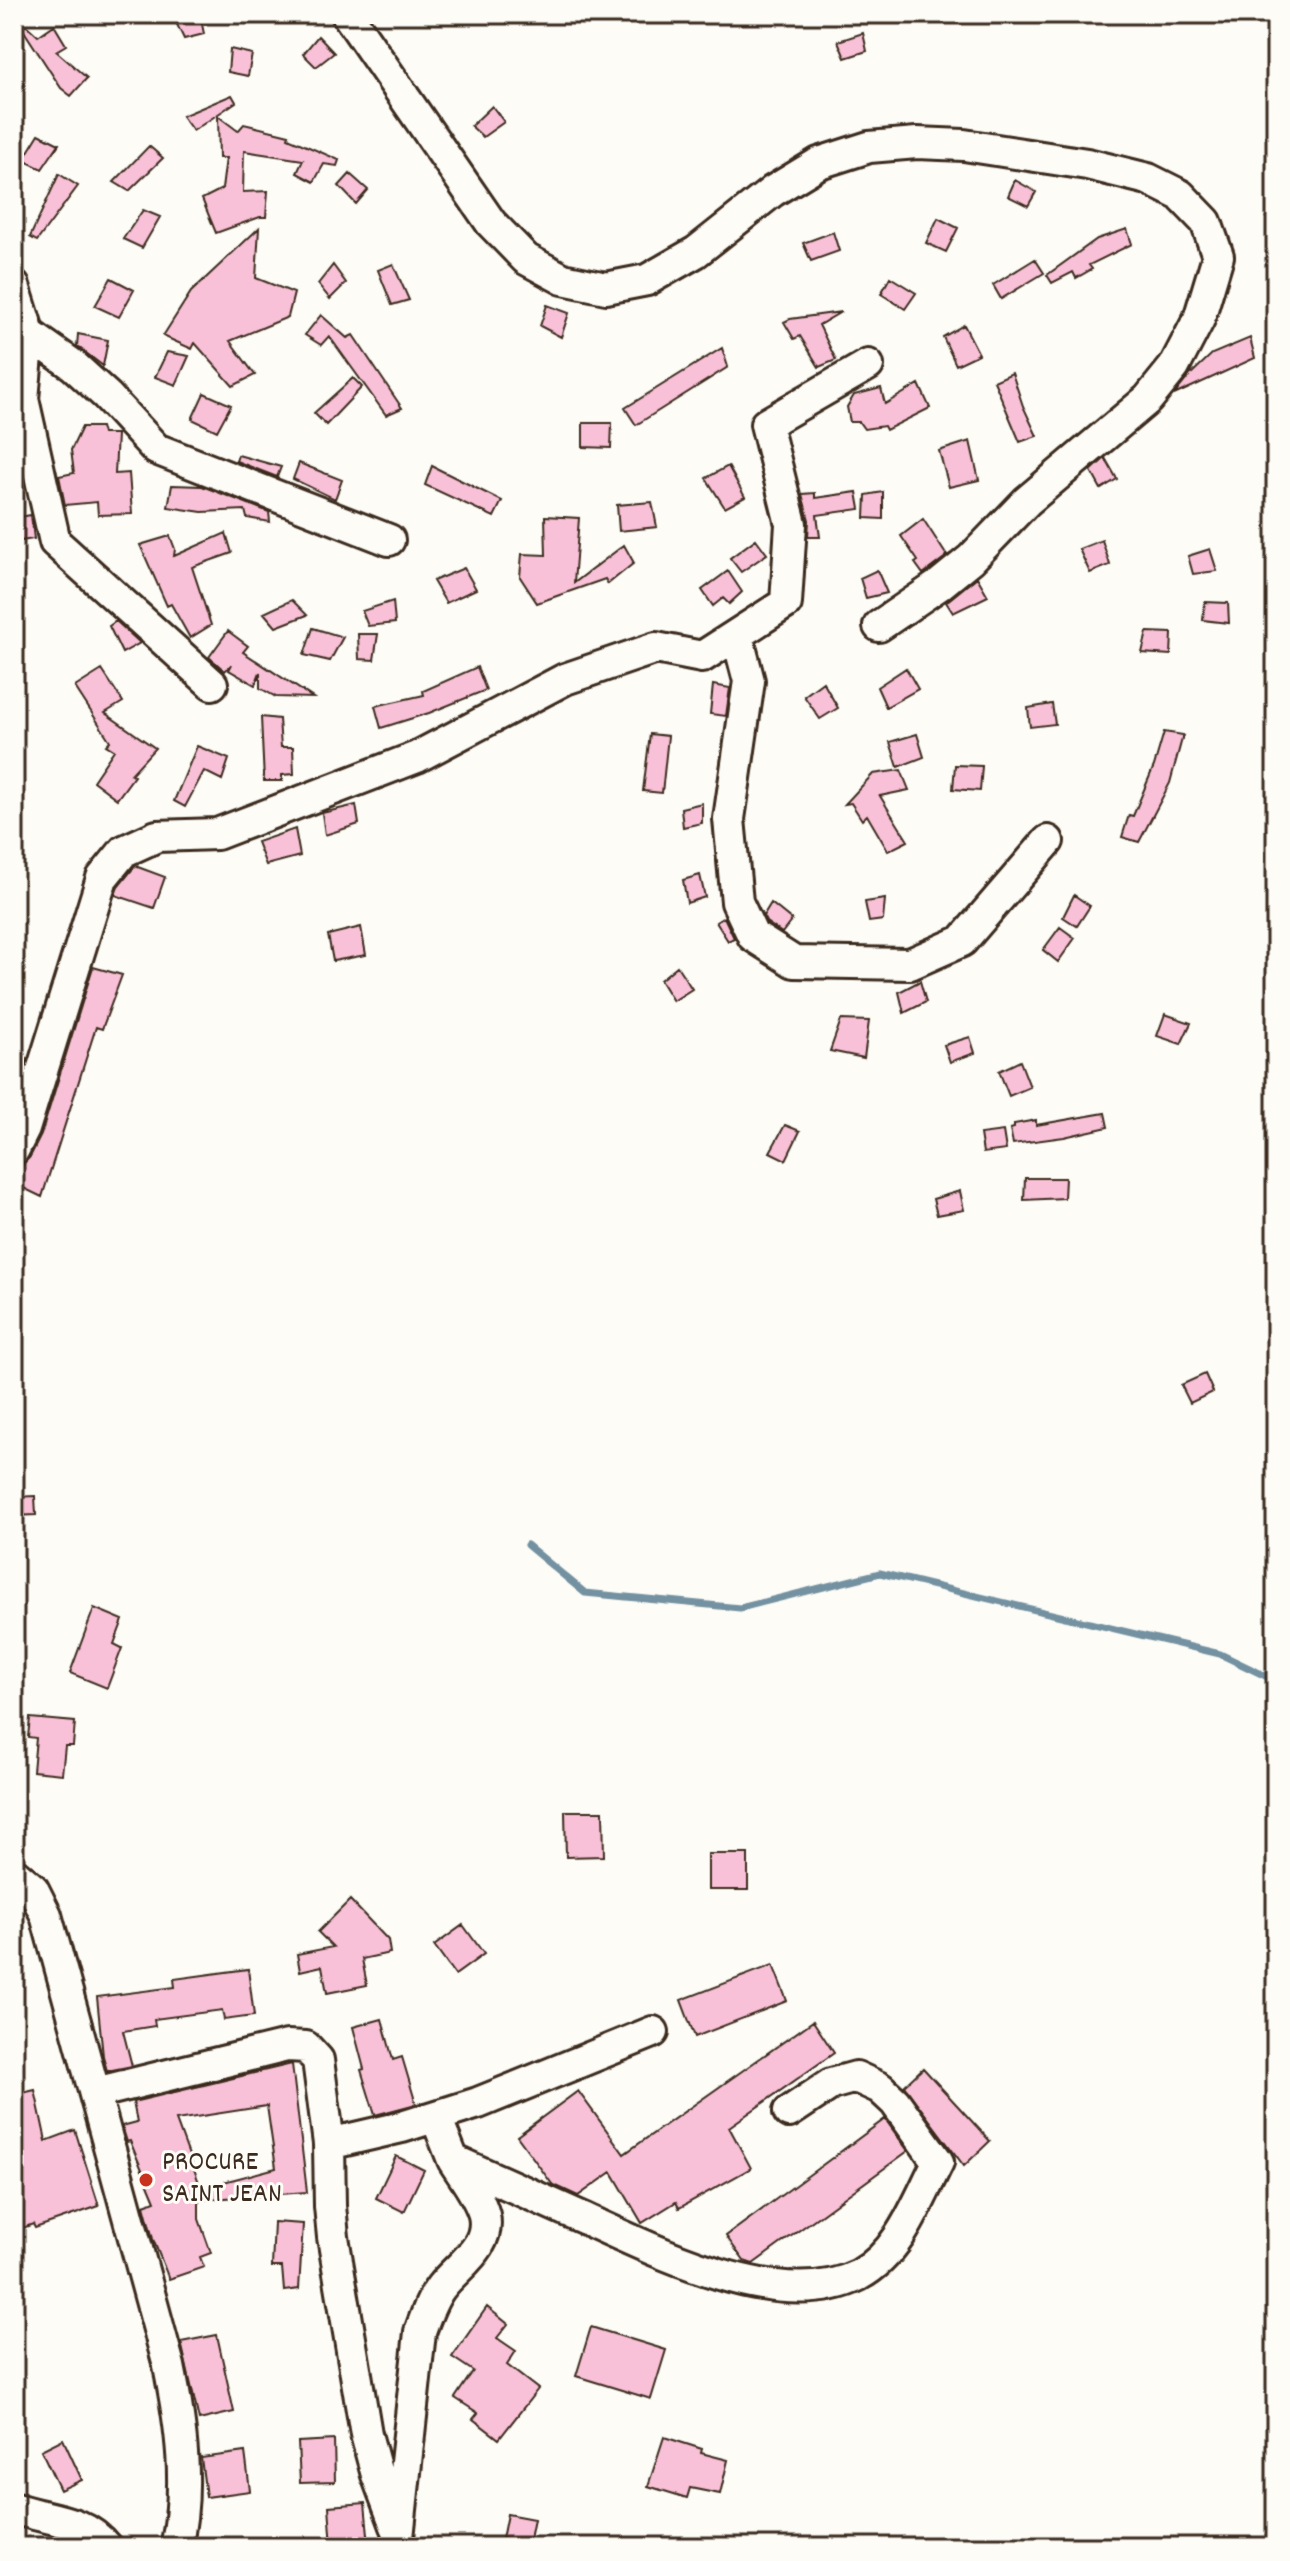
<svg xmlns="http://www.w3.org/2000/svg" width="1290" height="2561" viewBox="0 0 1290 2561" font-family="Dekko,sans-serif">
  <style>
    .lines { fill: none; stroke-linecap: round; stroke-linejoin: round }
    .stream { stroke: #7391a1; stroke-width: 7 }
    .building { fill: #f9c1d7; stroke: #3b2a1e; stroke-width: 2; fill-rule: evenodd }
    .minor-casing { stroke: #3b2a1e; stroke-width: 36 }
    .minor { stroke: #fdfcf7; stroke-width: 30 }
    .poi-dot { fill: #c8321e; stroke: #fdfcf7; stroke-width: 3 }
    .labels { text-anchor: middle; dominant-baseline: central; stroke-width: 6; stroke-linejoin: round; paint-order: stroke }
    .poi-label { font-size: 28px; fill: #3b2a1e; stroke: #fdfcf7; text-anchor: start }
  </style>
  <rect width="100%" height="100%" fill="#fdfcf7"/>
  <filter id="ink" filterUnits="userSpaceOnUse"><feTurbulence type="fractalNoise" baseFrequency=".0125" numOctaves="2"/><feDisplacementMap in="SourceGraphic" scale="16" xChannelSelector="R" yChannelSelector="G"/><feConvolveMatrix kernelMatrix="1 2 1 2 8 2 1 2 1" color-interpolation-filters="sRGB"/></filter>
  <g filter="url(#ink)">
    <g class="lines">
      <path class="stream" d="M527 1545 585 1593 740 1608 880 1573 1220 1654 1276 1681"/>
    </g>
    <path class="building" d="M172 14H200L204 34 184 39Z
      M26 25 38 36 54 25 66 45 56 51 87 78 71 96 61 88 22 28Z
      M863 33 867 51 845 58 838 41Z
      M318 36 334 53 316 67 303 54Z
      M230 49 252 54 248 76 228 72Z
      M232 95 236 102 193 131 182 116Z
      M492 106 504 122 483 137 471 126Z
      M218 116 238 131 244 124 289 135 288 138 339 160 337 166 324 164 314 182 297 173 303 160 244 151 243 192 268 191 266 217H260L216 233 202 199 222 189 226 158H219Z
      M39 134 59 144 42 169 23 160Z
      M149 146 163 158 129 191 114 182Z
      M59 174 78 186 37 241 30 237Z
      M350 174 368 190 356 204 339 186Z
      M1015 180 1036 192 1028 206 1008 196Z
      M143 210 160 217 142 248 123 239Z
      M938 218 958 228 946 252 926 243Z
      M259 228 256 278 294 293 288 317 230 341 255 375 233 386 195 343 192 349 163 336 191 292Z
      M1127 229 1132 244 1089 265 1092 269 1076 278 1073 272 1052 283 1047 275 1097 239Z
      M833 232 839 251 811 261 803 243Z
      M1035 259 1044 273 1001 299 993 285Z
      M393 264 409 300 392 305 378 270Z
      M333 265 346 283 330 299 318 284Z
      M890 277 916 293 905 309 881 294Z
      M111 278 134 290 119 317 95 306Z
      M547 305 569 313 561 337 540 326Z
      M841 312 819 325 836 360 819 367 800 336 794 339 784 322 790 319Z
      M321 315 347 338 353 335 402 408 386 415 329 336 321 345 305 335Z
      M964 325 979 354 956 365 943 337Z
      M78 334 108 340 103 366 77 346Z
      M1250 338 1255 358 1174 395 1190 375 1212 354Z
      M722 348 728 367 636 425 625 408Z
      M167 352 189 356 176 385 155 377Z
      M1012 373 1023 406 1037 436 1020 442 994 381Z
      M353 378 362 387 326 425 314 413Z
      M919 384 930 408 886 430 884 426 864 429 859 422H850L847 407 854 395 881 388 885 404Z
      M204 393 231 405 217 431 192 419Z
      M583 423H612L611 448 583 447Z
      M82 427H101L103 434H117L115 474 129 473 132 514 98 515 97 502 65 505 59 476 74 473 71 450Z
      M970 441 979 480 949 487 939 451Z
      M238 455 281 467 277 477 236 461Z
      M1105 458 1117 479 1101 489 1091 471Z
      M299 463 342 480 335 499 293 479Z
      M432 466 502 501 494 517 425 485Z
      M728 466 745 497 725 508 706 478Z
      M172 485 202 486 269 512 270 522 247 518 245 510 202 512 168 507Z
      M857 492 860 509 817 515 820 537H808L809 520 802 494 815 493V498Z
      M883 492V519L865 518 866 495Z
      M652 502 657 527 619 531 617 505Z
      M31 515 34 539 14 542V518Z
      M545 516 579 518 574 583 624 545 634 563 608 584 605 579 537 603 520 577 522 554 546 555Z
      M923 519 947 556 923 574 915 563 918 561 901 536Z
      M226 533 232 553 192 567 211 625 190 638 171 604 167 606 140 545 170 536 175 549 174 556Z
      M756 539 767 554 741 572 730 558Z
      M1102 540 1110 565 1090 573 1079 549Z
      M1210 549 1217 571 1193 574 1188 556Z
      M464 568 476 589 446 603 433 581Z
      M877 570 887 593 866 598 860 578Z
      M728 571 742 592 729 604 723 598 713 606 702 590Z
      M977 577 988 596 953 613 946 602Z
      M292 600 307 615 276 627 264 613Z
      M393 601 395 623 368 626 362 611Z
      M1205 602 1228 603 1229 623 1203 620Z
      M116 621 139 642 140 643 122 653 109 626Z
      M313 628 343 637 330 661 304 655Z
      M228 631 248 646 243 652 313 698 276 697 260 688V672L255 685 229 670 232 664 225 671 209 657Z
      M1147 632 1172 633 1171 655 1142 653Z
      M358 634H378L374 660 359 659Z
      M477 667 486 690 429 713 381 728 375 706 424 695 423 691Z
      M906 668 918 689 886 707 877 687Z
      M102 670 123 702 105 713 155 748 131 774 134 776 117 799 93 781 114 750 106 745 110 741 75 687Z
      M823 682 838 708 820 719 804 696Z
      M713 685 730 688 726 716 710 714Z
      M1052 704 1055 724 1030 727 1028 708Z
      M261 717 279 719 281 747H293L294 774 282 775V781H264Z
      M1164 732 1183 735 1170 783 1139 842 1122 837 1129 815 1133 816 1154 766Z
      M650 734 668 736 662 793 643 791Z
      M917 734 924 757 898 767 890 742Z
      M197 746 229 759 222 780 204 771 185 807 174 801Z
      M955 765 982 766 980 791 953 789Z
      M901 770 909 790 880 796 908 841 888 851 867 815 862 820 851 803 845 804 873 774Z
      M702 803V823L683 827 681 808Z
      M356 805 359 824 325 835 322 813Z
      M295 829 300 856 266 865 257 842Z
      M135 866 165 877 154 908 115 895 118 887Z
      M700 875 705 897 687 903 683 880Z
      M1074 895 1090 906 1077 926 1063 917Z
      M885 899 883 920 869 922 865 902Z
      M771 903 792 920 782 933 766 922 763 916Z
      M724 917 734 938 728 941 716 922Z
      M361 927 366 955 333 961 328 935Z
      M1060 927 1075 938 1058 962 1043 950Z
      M677 966 692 989 673 1001 660 980Z
      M93 967 122 975 102 1029 96 1027 42 1197 17 1185 23 1164 30 1157 41 1135Z
      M920 981 926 1002 904 1013 899 992Z
      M1165 1014 1191 1023 1181 1044 1157 1036Z
      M841 1020 869 1021 864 1058 830 1051Z
      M970 1037 975 1053 950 1062 944 1045Z
      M1020 1061 1030 1087 1009 1096 999 1071Z
      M1105 1113 1108 1127 1064 1137 1013 1144 1010 1129 1014 1128V1124L1036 1120V1125Z
      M785 1125 800 1131 786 1160 770 1152Z
      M1003 1131 1006 1150 983 1153 980 1134Z
      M1025 1178H1065L1064 1198 1024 1200Z
      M960 1191 964 1210 937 1215 933 1199Z
      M1205 1374 1213 1392 1190 1403 1181 1385Z
      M35 1496 36 1515 14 1516V1497Z
      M94 1608 123 1620 114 1644 122 1648 107 1688 70 1673Z
      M30 1718 75 1722 73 1746H65L62 1774 33 1771 36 1738 28 1737Z
      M565 1811H603L604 1856 566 1857Z
      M708 1854H748V1890H708Z
      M350 1900 388 1940 390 1953 362 1959 367 1985 327 1993 322 1966 300 1971 297 1954 333 1947 318 1932Z
      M463 1925 484 1954 455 1975 434 1946Z
      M773 1965 787 2001 695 2037 681 2000Z
      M248 1969 254 2016 224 2020 222 2010 154 2019 155 2026 123 2031 132 2066 107 2071 103 2056 97 1997 175 1987 174 1979Z
      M382 2019 393 2060 402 2057 416 2104 375 2115 361 2070 364 2069 353 2027Z
      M813 2021 834 2053 729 2127 751 2168 679 2208 676 2202 642 2223 612 2172 578 2196 552 2184 517 2136 578 2091 624 2154Z
      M292 2064 307 2192 199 2200V2219L211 2253 200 2257 204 2267 169 2279 153 2239 144 2205 155 2201 130 2141 127 2142 122 2126 137 2122 133 2102ZM267 2106 276 2168 201 2188 176 2120Z
      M923 2068 990 2141 964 2166 904 2086Z
      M35 2090 46 2141 75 2130 99 2206 35 2228 33 2224 23 2228 14 2206V2095Z
      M885 2119 908 2151 753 2264 744 2261 726 2236Z
      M396 2156 424 2170 404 2212 376 2198Z
      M274 2222 303 2224 299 2289 284 2291 282 2267H272Z
      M487 2307 508 2324 497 2338 516 2351 507 2365 538 2389 499 2439 473 2419 478 2413 455 2398 473 2371 452 2357Z
      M591 2327 666 2350 651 2399 576 2376Z
      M217 2335 234 2412 199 2420 181 2342Z
      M664 2437 702 2449 701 2453 728 2460 720 2494 690 2488 687 2498 648 2486Z
      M63 2439 82 2480 60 2490 41 2450Z
      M334 2440 335 2482 300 2483 298 2442Z
      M245 2452 250 2491 206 2497 201 2458Z
      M365 2503 369 2545 332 2547 329 2506Z
      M507 2514 534 2519 529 2544 502 2539Z"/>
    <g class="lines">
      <defs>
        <path id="minor" d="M347 14 491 223 526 259 563 279 606 288 647 280 696 252 773 191 819 163 869 147 917 143 964 145 1087 164 1148 179 1180 195 1206 222 1218 256 1199 319 1174 367 1148 399 1027 501 971 559 939 585 879 626
          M14 286 29 334 23 399 55 542 212 684
          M29 334 73 365 107 396 156 449 389 540
          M737 635 749 681 729 819 737 902 753 936 794 962 910 964 962 941 1048 841
          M14 1149 24 1129 102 878 124 851 157 836 217 834 417 757 565 679 656 648 702 657 786 603 791 524 766 424 868 365
          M14 1873 33 1889 46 1915 169 2366C181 2425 190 2487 176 2547
          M95 2093 287 2046 306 2047 318 2060 329 2144 402 2127 478 2103 653 2032
          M436 2117 453 2160C496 2179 538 2198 581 2217 654 2250 780 2315 859 2275 900 2253 918 2201 938 2162L895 2102 880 2088 856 2077 831 2084 789 2112
          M329 2144 330 2206 333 2237 366 2434 377 2475 396 2526
          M14 2508C46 2520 83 2518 106 2547
          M397 2547 420 2332C426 2316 431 2300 441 2287 458 2265 491 2247 484 2215 479 2196 463 2176 453 2160"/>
      </defs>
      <use href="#minor" class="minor-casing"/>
      <use href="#minor" class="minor"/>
    </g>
  </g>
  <circle class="poi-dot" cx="146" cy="2180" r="8"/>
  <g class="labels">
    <g class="poi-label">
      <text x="162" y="2164">PROCURE<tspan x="162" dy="32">SAINT JEAN</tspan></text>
    </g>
  </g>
  <rect width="1290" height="2561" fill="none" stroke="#fdfcf7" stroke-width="48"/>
  <rect x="24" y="24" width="1242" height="2513" fill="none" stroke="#3b2a1e" stroke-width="3" filter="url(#ink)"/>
</svg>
